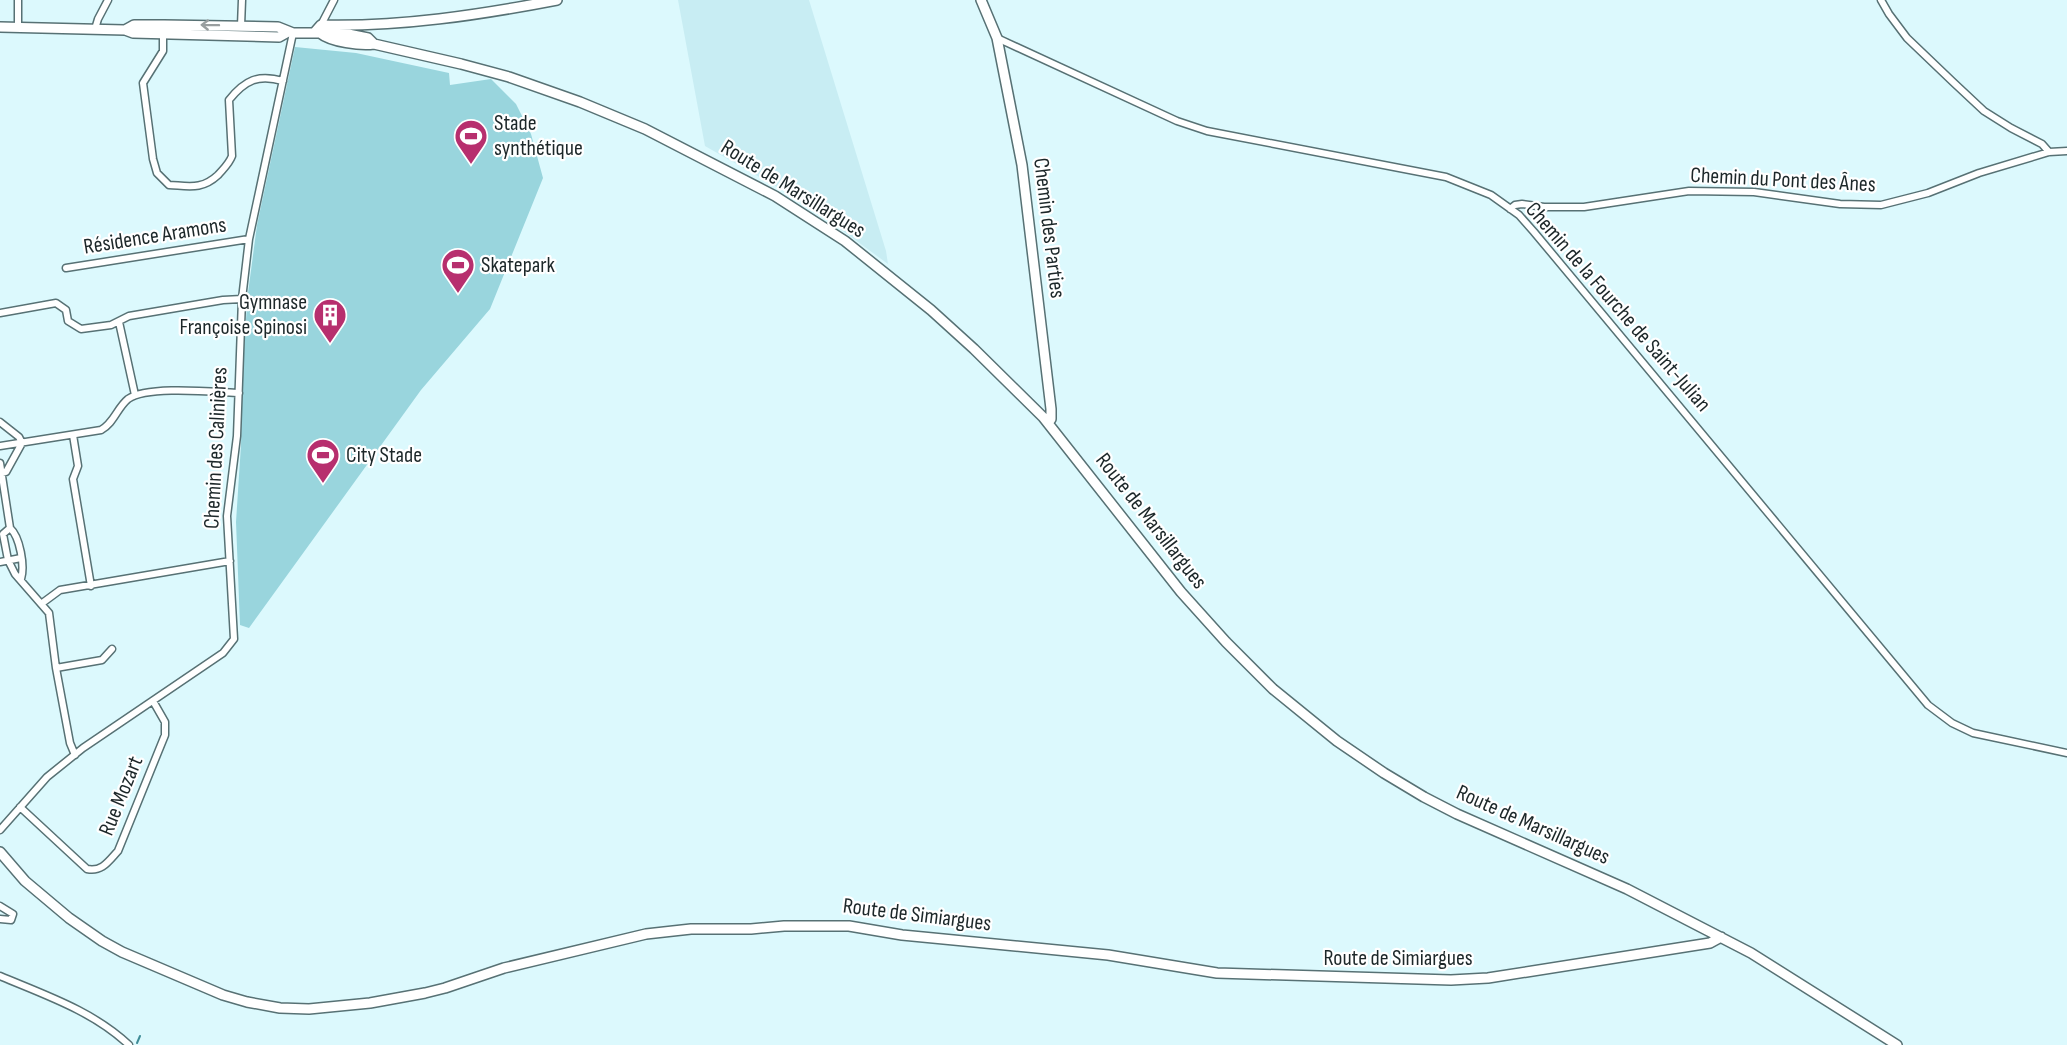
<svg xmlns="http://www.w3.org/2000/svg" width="2067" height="1045" viewBox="0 0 2067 1045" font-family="'Sofia Sans Condensed',sans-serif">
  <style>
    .built { fill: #c8edf3 }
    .pitch { fill: #99d5dd }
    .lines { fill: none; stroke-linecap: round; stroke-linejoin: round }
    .stream { stroke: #3f8c97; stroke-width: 2 }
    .street-casing { stroke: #577174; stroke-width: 9 }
    .secondary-casing { stroke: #577174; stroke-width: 12 }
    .street { stroke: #fff; stroke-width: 6 }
    .secondary { stroke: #fff; stroke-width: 9 }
    .oneway { stroke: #999e9f }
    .labels { text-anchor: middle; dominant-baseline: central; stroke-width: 4.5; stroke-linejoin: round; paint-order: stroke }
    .poi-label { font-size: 22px; fill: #1c2729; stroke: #fff; text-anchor: start }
    .street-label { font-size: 22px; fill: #1c2729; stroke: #fff }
  </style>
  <rect width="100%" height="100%" fill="#dcf9fd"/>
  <path class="built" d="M678 0H809L886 251 888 264 805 203 705 146Z"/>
  <path class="pitch" d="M295 47 356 53 449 73 450 85 491 79 516 104 531 134 543 178 490 309 421 390 249 628 240 625 236 522 241 445 242 372 248 293 257 225Z"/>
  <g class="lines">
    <path class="stream" d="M137 1043 140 1036"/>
    <defs>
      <path id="street" d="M1881 0 1889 14 1907 38 1953 82 1984 111 2011 128 2042 144 2049 152
        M321 25 334 0
        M241 26 242 0
        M18 28V0
        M95 29 98 19 108 0
        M163 35V51L143 83 153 159 157 173 169 185C189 186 202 190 218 175 224 168 229 164 232 156L229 100C245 80 258 74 283 81
        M997 38 1177 121 1207 131 1446 177 1491 195 1519 215 1534 232 1928 705 1952 723 1973 733 2067 753
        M1510 209 1515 205 1522 204 1544 207H1584L1689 191 1754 192 1840 204 1881 205 1928 193 1979 173 2049 152 2067 151
        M66 268 249 239
        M0 313 56 303 66 310 68 321 81 329 111 325 129 316 223 300 242 299
        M119 322 135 395
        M0 422 19 437 22 443
        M73 435 78 466 73 479 91 586
        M0 446 101 430C114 423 117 408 128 399 147 385 215 392 239 393
        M0 463 10 528C20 537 25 566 21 579
        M0 474 6 472 22 443
        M10 528 3 534 8 560 15 574 49 613 56 668 70 743 75 755
        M0 562 21 558
        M41 604 60 590 230 561
        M56 668 102 660 112 649
        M20 807 87 869C102 872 108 862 118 851L165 735V722L153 701
        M0 830 47 777 83 748 223 653 234 639 227 516 237 436 242 299 249 239 293 33
        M0 906 13 914 11 920 0 919
        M0 976C45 995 93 1011 129 1045"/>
      <path id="secondary" d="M981 0 997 38 1022 165 1051 409V419L1048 423
        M0 27 125 30 133 33 279 37 288 32
        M125 30 134 25H164L278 27 293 33H320L328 30 368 38 374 44
        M314 33 321 25C400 27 479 15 557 0
        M320 33C331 42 361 46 374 44L461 64 509 77 580 102 645 129 775 196 845 241 931 310 974 349 1043 417 1181 592 1226 642 1273 689 1337 741 1384 773 1424 797 1457 814 1627 889 1751 953 1897 1045
        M0 852 25 881 69 918 102 941 122 952 223 995 247 1002 280 1008 309 1009 370 1003 425 993 445 988 504 968 646 934 691 929H751L784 926H849L902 935 1108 955 1217 973 1451 980 1488 978 1710 943 1721 937"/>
    </defs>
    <use href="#street" class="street-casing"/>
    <use href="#secondary" class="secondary-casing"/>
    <use href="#street" class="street"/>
    <use href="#secondary" class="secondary"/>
  </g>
  <defs><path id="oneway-shaft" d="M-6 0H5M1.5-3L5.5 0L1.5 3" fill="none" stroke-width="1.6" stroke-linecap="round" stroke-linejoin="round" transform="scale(1.5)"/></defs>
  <use class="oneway" href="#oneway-shaft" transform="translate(210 25) rotate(-179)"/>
  <defs>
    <symbol id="stadium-pin" viewBox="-11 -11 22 30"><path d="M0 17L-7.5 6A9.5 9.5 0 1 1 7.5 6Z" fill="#b72f6e" stroke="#fff"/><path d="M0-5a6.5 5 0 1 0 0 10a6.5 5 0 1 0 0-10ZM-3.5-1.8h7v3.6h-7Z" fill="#fff"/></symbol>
    <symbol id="building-pin" viewBox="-11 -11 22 30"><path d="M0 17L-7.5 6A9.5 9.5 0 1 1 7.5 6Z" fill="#b72f6e" stroke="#fff"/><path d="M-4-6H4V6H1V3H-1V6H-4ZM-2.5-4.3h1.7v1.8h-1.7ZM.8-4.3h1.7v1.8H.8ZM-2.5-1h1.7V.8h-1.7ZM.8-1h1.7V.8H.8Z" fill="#fff"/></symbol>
  </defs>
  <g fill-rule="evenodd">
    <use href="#stadium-pin" x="452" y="117" width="38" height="52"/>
    <use href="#stadium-pin" x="439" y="246" width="38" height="52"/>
    <use href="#building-pin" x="311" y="296" width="38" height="52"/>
    <use href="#stadium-pin" x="304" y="436" width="38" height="52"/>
  </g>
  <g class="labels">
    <g class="poi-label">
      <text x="494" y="123">Stade<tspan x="494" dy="25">synthétique</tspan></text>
      <text x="481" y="265">Skatepark</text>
      <text x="307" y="302" text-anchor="end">Gymnase<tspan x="307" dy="25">Françoise Spinosi</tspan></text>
      <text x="346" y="455">City Stade</text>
    </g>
    <g class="street-label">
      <text transform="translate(1783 180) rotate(3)">Chemin du Pont des Ânes</text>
      <text transform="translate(793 189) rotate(32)">Route de Marsillargues</text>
      <text transform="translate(1049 228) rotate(83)">Chemin des Parties</text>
      <text transform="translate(155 236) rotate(-9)">Résidence Aramons</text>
      <text transform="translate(1618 307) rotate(49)">Chemin de la Fourche de Saint-Julian</text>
      <text transform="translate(216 448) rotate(-87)">Chemin des Calinières</text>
      <text transform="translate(1151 521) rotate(52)">Route de Marsillargues</text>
      <text transform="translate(121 796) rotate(-68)">Rue Mozart</text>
      <text transform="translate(1533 825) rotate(24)">Route de Marsillargues</text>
      <text transform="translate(917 915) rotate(7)">Route de Simiargues</text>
      <text x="1398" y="958">Route de Simiargues</text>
    </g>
  </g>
</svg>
